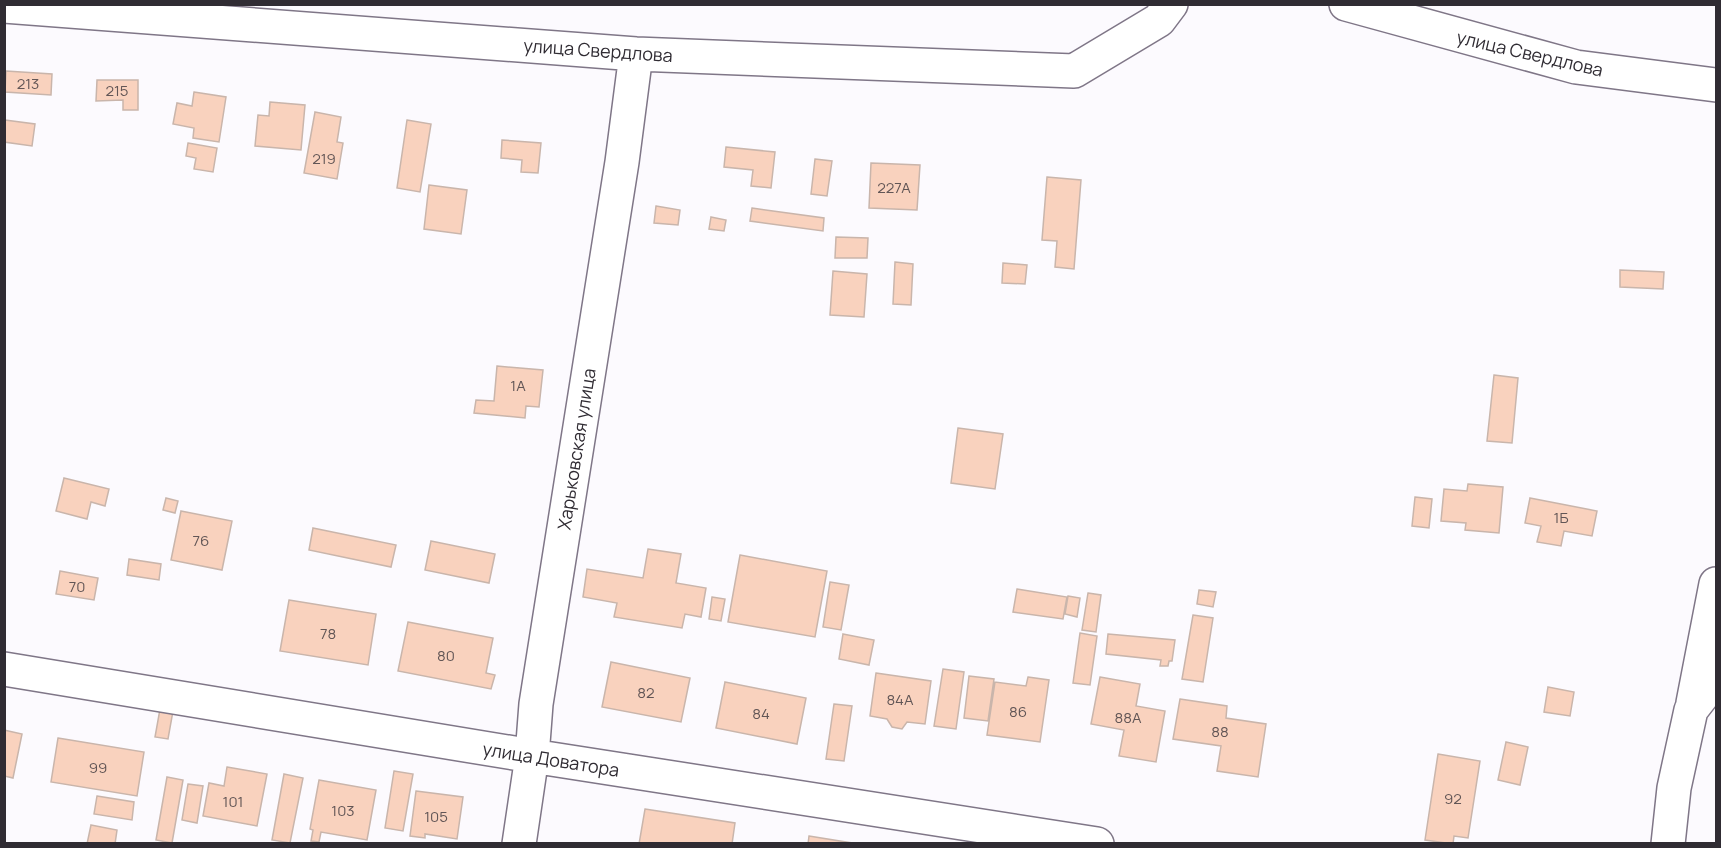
<svg xmlns="http://www.w3.org/2000/svg" width="1721" height="848" viewBox="0 0 1721 848" font-family="Manrope,sans-serif">
  <style>
    .building { fill: #f9d2be; stroke: #c9b5ab; stroke-width: 1.5 }
    .lines { fill: none; stroke-linecap: round; stroke-linejoin: round }
    .minor-casing { stroke: #7f7687; stroke-width: 36 }
    .minor { stroke: #fff; stroke-width: 33 }
    .labels { text-anchor: middle; dominant-baseline: central; stroke-width: 5; stroke-linejoin: round; paint-order: stroke }
    .number-label { font-size: 15px; fill: #625656 }
    .street-label { font-size: 18px; fill: #302c33; stroke: #fff }
  </style>
  <rect width="100%" height="100%" fill="#fcfafe"/>
  <path class="building" d="M6 71 52 74 51 95 5 92Z
    M97 80H138V110H123V100L96 101Z
    M194 92 226 97 219 142 193 138 194 128 173 124 177 103 192 106Z
    M270 102 305 105 301 150 255 146 258 115 269 116Z
    M315 112 341 117 337 142 343 143 337 179 304 173Z
    M5 120 35 124 32 146 4 142Z
    M407 120 431 124 420 192 397 188Z
    M502 140 541 143 538 173 521 172 522 160 501 158Z
    M188 143 217 148 213 172 194 169 196 158 186 156Z
    M726 147 775 152 771 188 751 186 753 170 724 167Z
    M815 159 832 161 827 196 811 194Z
    M871 163 920 165 917 210 869 208Z
    M1047 177 1081 180 1074 269 1055 267 1057 241 1042 240Z
    M429 185 467 190 461 234 424 229Z
    M656 206 680 210 678 225 654 223Z
    M752 208 824 218 823 231 750 221Z
    M711 217 726 220 724 231 709 229Z
    M836 237 868 238 867 258H835Z
    M895 262 913 264 911 305 893 304Z
    M1003 263 1027 265 1025 284 1002 283Z
    M1620 270 1664 272 1663 289 1620 287Z
    M833 271 867 274 864 317 830 315Z
    M497 366 543 370 539 407 526 406 525 418 474 413 476 400 494 401Z
    M1494 375 1518 378 1512 443 1487 441Z
    M958 428 1003 434 995 489 951 483Z
    M64 478 109 489 105 506 91 502 87 519 56 511Z
    M1468 484 1503 487 1499 533 1465 530 1466 523 1441 521 1444 489 1467 491Z
    M1415 497 1432 499 1429 528 1412 526Z
    M166 498 178 501 175 513 163 510Z
    M1530 498 1597 511 1592 536 1564 531 1561 546 1537 542 1541 526 1525 523Z
    M181 511 232 521 222 570 171 560Z
    M313 528 396 545 391 567 309 550Z
    M431 541 495 554 489 583 425 570Z
    M648 549 681 554 676 583 706 588 701 617 685 614 682 628 614 617 617 603 583 597 587 569 643 578Z
    M740 555 827 571 815 637 728 622Z
    M129 559 161 564 159 580 127 575Z
    M60 571 98 578 94 600 56 594Z
    M830 582 849 585 841 630 823 627Z
    M1017 589 1067 597 1063 619 1013 612Z
    M1199 590 1216 592 1213 607 1197 604Z
    M1088 593 1101 595 1096 632 1082 630Z
    M1068 596 1080 598 1077 617 1065 614Z
    M712 597 725 599 721 621 709 619Z
    M289 600 376 614 368 665 280 651Z
    M1193 615 1213 618 1203 682 1182 679Z
    M408 622 493 638 486 673 495 675 491 689 398 671Z
    M1080 633 1097 636 1090 685 1073 683Z
    M843 634 874 640 869 665 839 659Z
    M1108 634 1175 640 1172 661H1169L1168 666H1160L1161 660 1106 654Z
    M611 662 690 678 681 722 602 707Z
    M943 669 964 672 956 729 934 726Z
    M876 673 931 681 925 724 907 722 902 729 892 727 887 719 870 716Z
    M969 676 994 679 988 721 964 718Z
    M1028 677 1049 680 1040 742 987 735 995 682 1026 686Z
    M1100 677 1140 684 1136 706 1165 711 1156 762 1119 756 1124 730 1091 724Z
    M725 682 806 698 797 744 716 728Z
    M1548 687 1574 692 1570 716 1544 712Z
    M1180 699 1227 706 1226 718 1266 724 1258 777 1217 771 1221 746 1173 739Z
    M834 704 852 706 844 761 826 759Z
    M160 709 173 711 168 739 155 737Z
    M4 730 22 734 13 778 4 776Z
    M58 738 144 752 137 796 51 782Z
    M1506 742 1528 747 1520 785 1498 780Z
    M1438 754 1480 761 1468 838 1454 836 1453 844 1425 840Z
    M227 767 267 774 257 826 203 816 209 783 224 786Z
    M394 771 413 774 403 831 385 828Z
    M284 774 303 778 290 843 272 840Z
    M167 777 183 780 172 843 156 840Z
    M319 780 376 790 367 840 321 832 319 842 311 841 313 830 310 829Z
    M188 784 203 786 197 823 182 820Z
    M416 791 463 797 457 839 425 834V838L410 836Z
    M97 796 134 802 132 820 94 814Z
    M645 809 735 823 732 844H639Z
    M91 825 117 830 115 844H87Z
    M809 836 852 843V844H808Z"/>
  <g class="lines">
    <defs>
      <path id="minor" d="M1346 4 1576 67 1716 85
        M4 6 636 54 1074 71 1159 20 1171 4
        M4 669 532 756 1097 844
        M1693 703 1716 584
        M519 844 532 756 536 704 622 162 636 54
        M1668 844 1674 788 1691 710 1716 678"/>
    </defs>
    <use href="#minor" class="minor-casing"/>
    <use href="#minor" class="minor"/>
  </g>
  <g class="labels">
    <g class="number-label">
      <text x="28" y="83">213</text>
      <text x="117" y="90">215</text>
      <text x="324" y="158">219</text>
      <text x="894" y="187">227А</text>
      <text x="518" y="385">1А</text>
      <text x="1561" y="517">1Б</text>
      <text x="201" y="540">76</text>
      <text x="77" y="586">70</text>
      <text x="328" y="633">78</text>
      <text x="446" y="655">80</text>
      <text x="646" y="692">82</text>
      <text x="900" y="699">84А</text>
      <text x="1018" y="711">86</text>
      <text x="761" y="713">84</text>
      <text x="1128" y="717">88А</text>
      <text x="1220" y="731">88</text>
      <text x="98" y="767">99</text>
      <text x="1453" y="798">92</text>
      <text x="233" y="801">101</text>
      <text x="343" y="810">103</text>
      <text x="436" y="816">105</text>
    </g>
    <g class="street-label">
      <text transform="translate(598 50) rotate(4)">улица Свердлова</text>
      <text transform="translate(1530 53) rotate(13)">улица Свердлова</text>
      <text transform="translate(576 449) rotate(-81)">Харьковская улица</text>
      <text transform="translate(551 759) rotate(9)">улица Доватора</text>
    </g>
  </g>
  <rect width="1721" height="848" fill="none" stroke="#302c33" stroke-width="12"/>
</svg>
